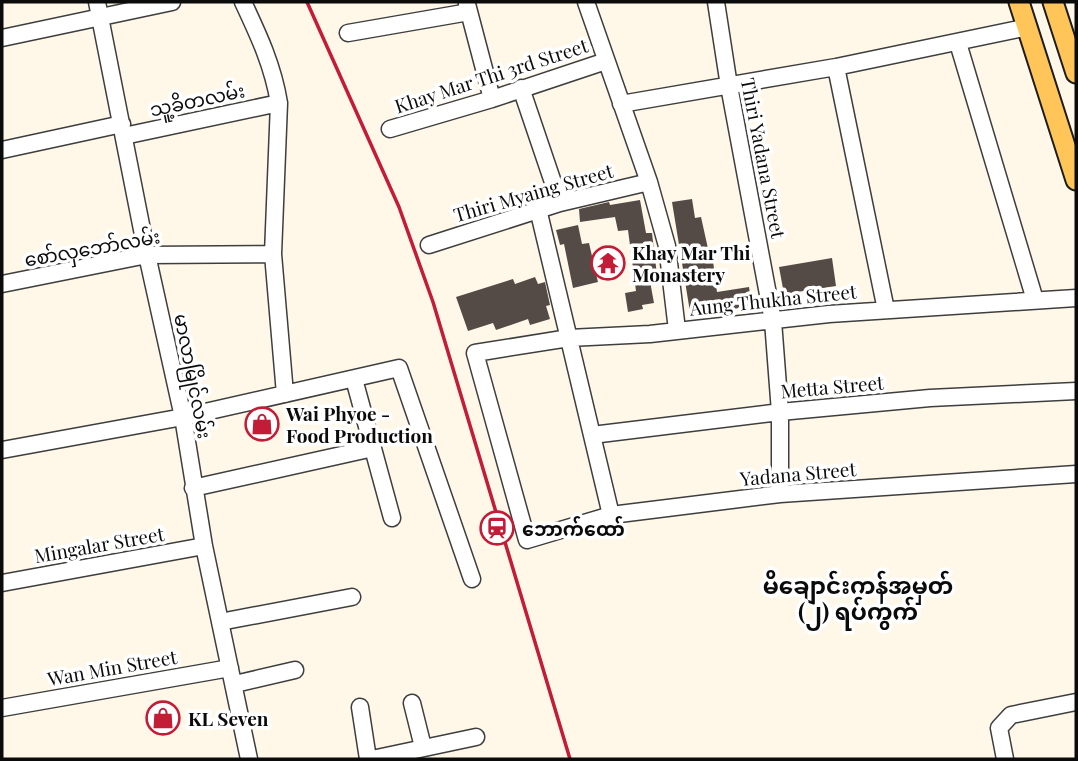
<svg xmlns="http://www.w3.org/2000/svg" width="1078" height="761" viewBox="0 0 1078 761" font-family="'Playfair Display','Noto Sans Myanmar',serif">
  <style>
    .building { fill: #544b47 }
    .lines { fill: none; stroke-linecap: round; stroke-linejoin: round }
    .minor-casing { stroke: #3e3e3e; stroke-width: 19 }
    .major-casing { stroke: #1c1c1c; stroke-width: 23 }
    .minor { stroke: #fff; stroke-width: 16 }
    .major { stroke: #ffc559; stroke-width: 19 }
    .rail { stroke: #c21c36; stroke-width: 3.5 }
    .labels { text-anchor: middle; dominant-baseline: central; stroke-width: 7; stroke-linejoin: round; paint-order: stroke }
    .street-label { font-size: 19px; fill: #0b0b0b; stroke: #fff }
    .poi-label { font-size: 19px; font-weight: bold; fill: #0b0b0b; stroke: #fff; text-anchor: start }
    .quarter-label { font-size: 23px; font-weight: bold; fill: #0b0b0b; stroke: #fff }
  </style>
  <rect width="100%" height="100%" fill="#fff8e9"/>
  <path class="building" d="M692 199 695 218 701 217 711 262 713 261 717 292 749 287 752 306 720 311 721 314 691 318 672 202Z
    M640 200 646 233H652L657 275 649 276 654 303 642 305 643 309 628 312 625 293 636 291 628 230 618 231 615 217 580 222 579 209 609 202 610 205Z
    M578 225 582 244 589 243 598 282 573 288 564 244 560 245 556 230Z
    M832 258 836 286 784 294 779 267Z
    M535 277 538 284 545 282 550 305 546 306 550 319 530 325 528 319 496 330 493 323 468 331 456 297 513 279 515 284Z"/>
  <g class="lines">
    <defs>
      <path id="minor" d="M97 2 147 255 183 417 204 546 249 759
        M243 2C259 36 273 66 279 103L273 254 285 394
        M586 2 649 182 667 246 677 330
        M716 2 729 86 773 321 780 412V494
        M467 4 492 99
        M348 33 469 12
        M2 38 172 2
        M958 43 1035 300
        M836 67 886 310
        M521 88 560 203
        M621 104 836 67 1028 27
        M390 129 492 99 606 61
        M124 136 279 103
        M2 150 122 124
        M538 209 611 515
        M429 245 560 203 649 182
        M2 284 147 255 273 254
        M1076 298 829 314 650 334 569 338 475 353 527 540 611 515 780 494 1076 474
        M354 379 392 518
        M592 435 780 412 930 398 1076 391
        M2 450 183 417 399 368 472 579
        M193 488 373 448
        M2 583 204 546
        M220 622 352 597
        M235 684 295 670
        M412 703 423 747
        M360 707 368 759
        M2 708 230 668
        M372 759 476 737
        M1005 759 999 728 1011 715 1076 702"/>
      <path id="major" d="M1019 2 1076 180
        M1053 2 1076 73"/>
    </defs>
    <use href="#minor" class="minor-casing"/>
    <use href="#major" class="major-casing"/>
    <use href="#minor" class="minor"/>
    <use href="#major" class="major"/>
    <path class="rail" d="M307 2 399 207 433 302 570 759"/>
  </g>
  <defs>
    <symbol id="temple-ring" viewBox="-11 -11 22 22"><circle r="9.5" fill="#fff" stroke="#c21c36" stroke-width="1.5"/><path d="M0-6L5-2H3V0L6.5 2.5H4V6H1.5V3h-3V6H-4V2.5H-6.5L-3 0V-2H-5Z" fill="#c21c36"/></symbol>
    <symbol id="shop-ring" viewBox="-11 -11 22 22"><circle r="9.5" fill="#fff" stroke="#c21c36" stroke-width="1.5"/><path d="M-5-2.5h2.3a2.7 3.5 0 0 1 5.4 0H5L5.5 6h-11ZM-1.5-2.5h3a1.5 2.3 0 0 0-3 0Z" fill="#c21c36"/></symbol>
    <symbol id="station-ring" viewBox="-11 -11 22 22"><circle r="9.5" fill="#fff" stroke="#c21c36" stroke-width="1.5"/><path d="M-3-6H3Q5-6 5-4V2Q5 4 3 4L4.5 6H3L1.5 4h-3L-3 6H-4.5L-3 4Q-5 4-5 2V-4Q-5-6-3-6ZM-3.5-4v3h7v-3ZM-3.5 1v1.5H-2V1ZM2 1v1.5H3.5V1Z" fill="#c21c36"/></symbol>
  </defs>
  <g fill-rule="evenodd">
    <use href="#temple-ring" x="589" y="244" width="38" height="38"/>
    <use href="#shop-ring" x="243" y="405" width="38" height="38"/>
    <use href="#station-ring" x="478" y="509" width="38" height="38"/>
    <use href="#shop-ring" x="144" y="699" width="38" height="38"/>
  </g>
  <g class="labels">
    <g class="street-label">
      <text transform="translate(491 75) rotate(-18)">Khay Mar Thi 3rd Street</text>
      <text transform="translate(197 99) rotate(-12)">သူ့ခိတလမ်း</text>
      <text transform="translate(764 158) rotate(79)">Thiri Yadana Street</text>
      <text transform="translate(533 192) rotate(-16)">Thiri Myaing Street</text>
      <text transform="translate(92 247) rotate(-10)">စော်လှဘော်လမ်း</text>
      <text transform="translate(773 299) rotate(-6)">Aung Thukha Street</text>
      <text transform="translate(194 376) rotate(79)">မာလာမြိုင်လမ်း</text>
      <text transform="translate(832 386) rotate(-5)">Metta Street</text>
      <text transform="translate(798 473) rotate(-5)">Yadana Street</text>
      <text transform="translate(99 544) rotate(-10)">Mingalar Street</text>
      <text transform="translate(112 667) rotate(-10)">Wan Min Street</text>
    </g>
    <g class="poi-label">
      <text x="632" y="252">Khay Mar Thi<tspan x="632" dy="22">Monastery</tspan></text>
      <text x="286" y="413">Wai Phyoe -<tspan x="286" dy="22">Food Production</tspan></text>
      <text x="522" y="528">ဘောက်ထော်</text>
      <text x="188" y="718">KL Seven</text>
    </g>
    <g class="quarter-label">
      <text x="858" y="584">မိချောင်းကန်အမှတ်<tspan x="858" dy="26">(၂) ရပ်ကွက်</tspan></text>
    </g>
  </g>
  <rect width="1078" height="761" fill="none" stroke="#0b0b0b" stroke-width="7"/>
</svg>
